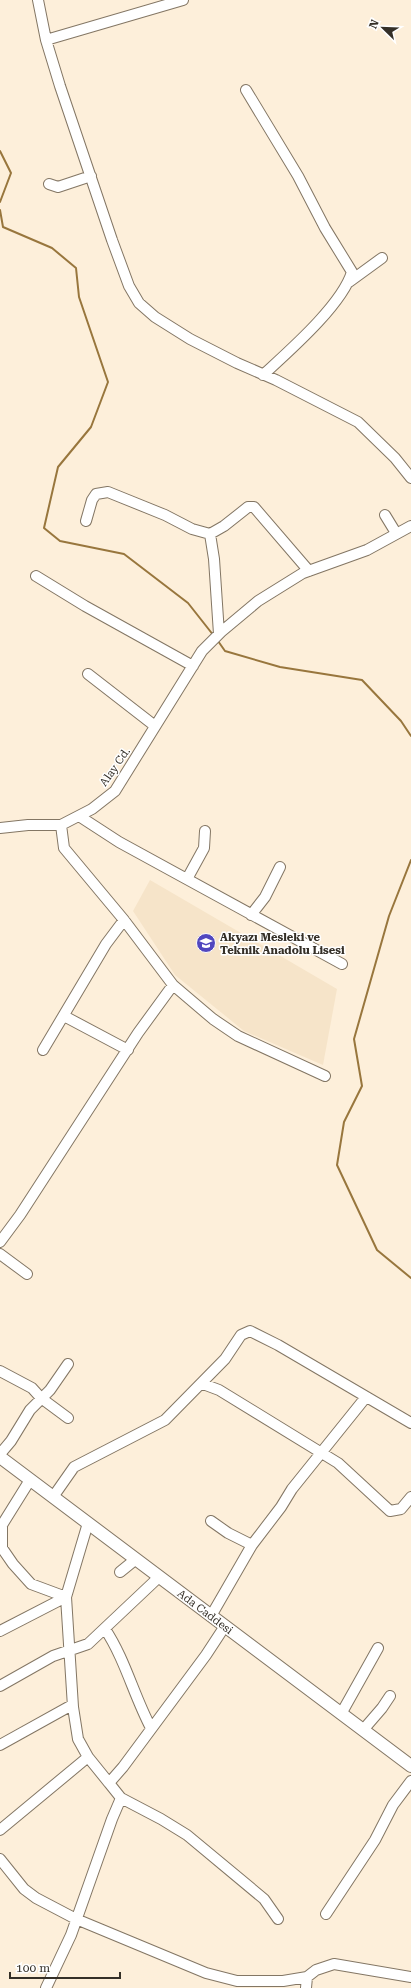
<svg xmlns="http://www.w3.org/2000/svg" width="411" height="1988" viewBox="0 0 411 1988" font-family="'Roboto Serif',serif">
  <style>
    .built { fill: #f6e4c9 }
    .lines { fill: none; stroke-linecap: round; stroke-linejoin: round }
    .stream { stroke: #98763d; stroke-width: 2 }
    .minor-casing { stroke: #837664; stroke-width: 12 }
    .major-casing { stroke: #837664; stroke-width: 14 }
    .minor { stroke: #fff; stroke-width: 10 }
    .major { stroke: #fff; stroke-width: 12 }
    .labels { text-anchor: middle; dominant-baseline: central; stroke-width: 3; stroke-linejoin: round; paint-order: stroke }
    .street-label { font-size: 11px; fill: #342f27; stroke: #fff }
    .poi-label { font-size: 11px; font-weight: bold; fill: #342f27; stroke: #fff; text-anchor: start }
  </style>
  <rect width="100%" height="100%" fill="#fdefda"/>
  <path class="built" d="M150 880 337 989 323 1065 244 1031 175 975 133 911Z"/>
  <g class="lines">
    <path class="stream" d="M0 151 11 173 0 202
      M0 210 3 227 52 248 76 268 79 297 108 382 91 427 58 467 44 528 60 541 124 554 188 603 214 636
      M218 641 225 651 280 667 362 680 401 721 411 736
      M411 860 389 916 354 1039 362 1086 344 1122 337 1165 377 1250 411 1278"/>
    <defs>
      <path id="minor" d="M38 0 46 40 60 86 112 240 129 286 139 303 155 317 190 339 237 363 276 380 358 422 395 458 411 478
        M46 40 183 0
        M246 90 298 176 325 228 352 272C342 305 289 351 263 375
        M49 184 58 187 91 176
        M349 282 382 258
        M385 515 396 533
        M86 521 92 500 96 494 108 492 165 515 192 529 210 534 224 526 248 507H254L309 571
        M210 534 214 559 219 634
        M36 576 85 606 193 666
        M88 674 155 726
        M79 816 119 842 342 964
        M61 825 64 848 124 920 173 985 213 1019 238 1036 325 1076
        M0 828 28 825H61L92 809 115 791 202 651 221 632 258 601 303 573 367 550 411 526
        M187 879 204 848 205 831
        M251 915 265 897 280 867
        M64 1016 128 1050
        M43 1050 106 944 124 920
        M0 1242 20 1215 138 1033 173 985
        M0 1254 27 1274
        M0 1371 32 1388 41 1398 68 1418
        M203 1384 219 1390 338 1463 390 1511 401 1509 411 1497
        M0 1454 11 1441 30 1410 50 1390 68 1364
        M30 1480 2 1525V1548L13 1564 31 1584 66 1597
        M53 1497 74 1467 165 1420 225 1359 241 1335 250 1331 278 1345 411 1423
        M211 1521 228 1533 252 1545
        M88 1523 66 1597 73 1707 78 1739 88 1757 109 1783
        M120 1572 136 1559
        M211 1616 252 1545 281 1507 292 1489 366 1397
        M105 1629C125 1659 134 1696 151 1728
        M0 1631 66 1597
        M0 1686 53 1656 88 1644 159 1577
        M341 1714 378 1648
        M363 1730 382 1708 390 1696
        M0 1745 72 1705
        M121 1798 161 1819 187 1835 264 1899 278 1919
        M0 1830 88 1757
        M0 1859 24 1889 36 1898 76 1919 206 1973 237 1981H283L307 1977 316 1970 334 1964 411 1977
        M326 1914 375 1840 393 1805 411 1781
        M46 1988 71 1935 112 1819 121 1798 109 1783 123 1767 206 1655 225 1626
        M306 1988 307 1977"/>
      <path id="major" d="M0 1457 411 1766"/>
    </defs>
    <use href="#minor" class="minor-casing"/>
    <use href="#major" class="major-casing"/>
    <use href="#minor" class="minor"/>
    <use href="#major" class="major"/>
  </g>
  <defs>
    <symbol id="school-disc" viewBox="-11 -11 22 22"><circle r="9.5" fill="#5147bf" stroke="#fff"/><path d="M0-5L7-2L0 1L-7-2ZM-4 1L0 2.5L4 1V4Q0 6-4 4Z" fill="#fff"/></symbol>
  </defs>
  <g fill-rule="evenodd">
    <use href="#school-disc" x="195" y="932" width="22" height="22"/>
  </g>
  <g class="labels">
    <g class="street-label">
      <text transform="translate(115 767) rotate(-55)">Alay Cd.</text>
      <text transform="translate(205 1612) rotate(37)">Ada Caddesi</text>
    </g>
    <g class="poi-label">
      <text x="220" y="937">Akyazı Mesleki ve<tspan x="220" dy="13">Teknik Anadolu Lisesi</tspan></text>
    </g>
  </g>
  <g transform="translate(383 28) rotate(293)" stroke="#ffffff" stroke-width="3" paint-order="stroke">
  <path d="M0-3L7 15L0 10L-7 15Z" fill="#342f27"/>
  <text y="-6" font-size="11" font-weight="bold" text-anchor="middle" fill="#342f27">N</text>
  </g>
  <path d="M10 1972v6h110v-6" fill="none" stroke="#342f27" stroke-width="2"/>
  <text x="16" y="1972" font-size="12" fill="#342f27" stroke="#ffffff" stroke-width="3" paint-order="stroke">100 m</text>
</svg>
